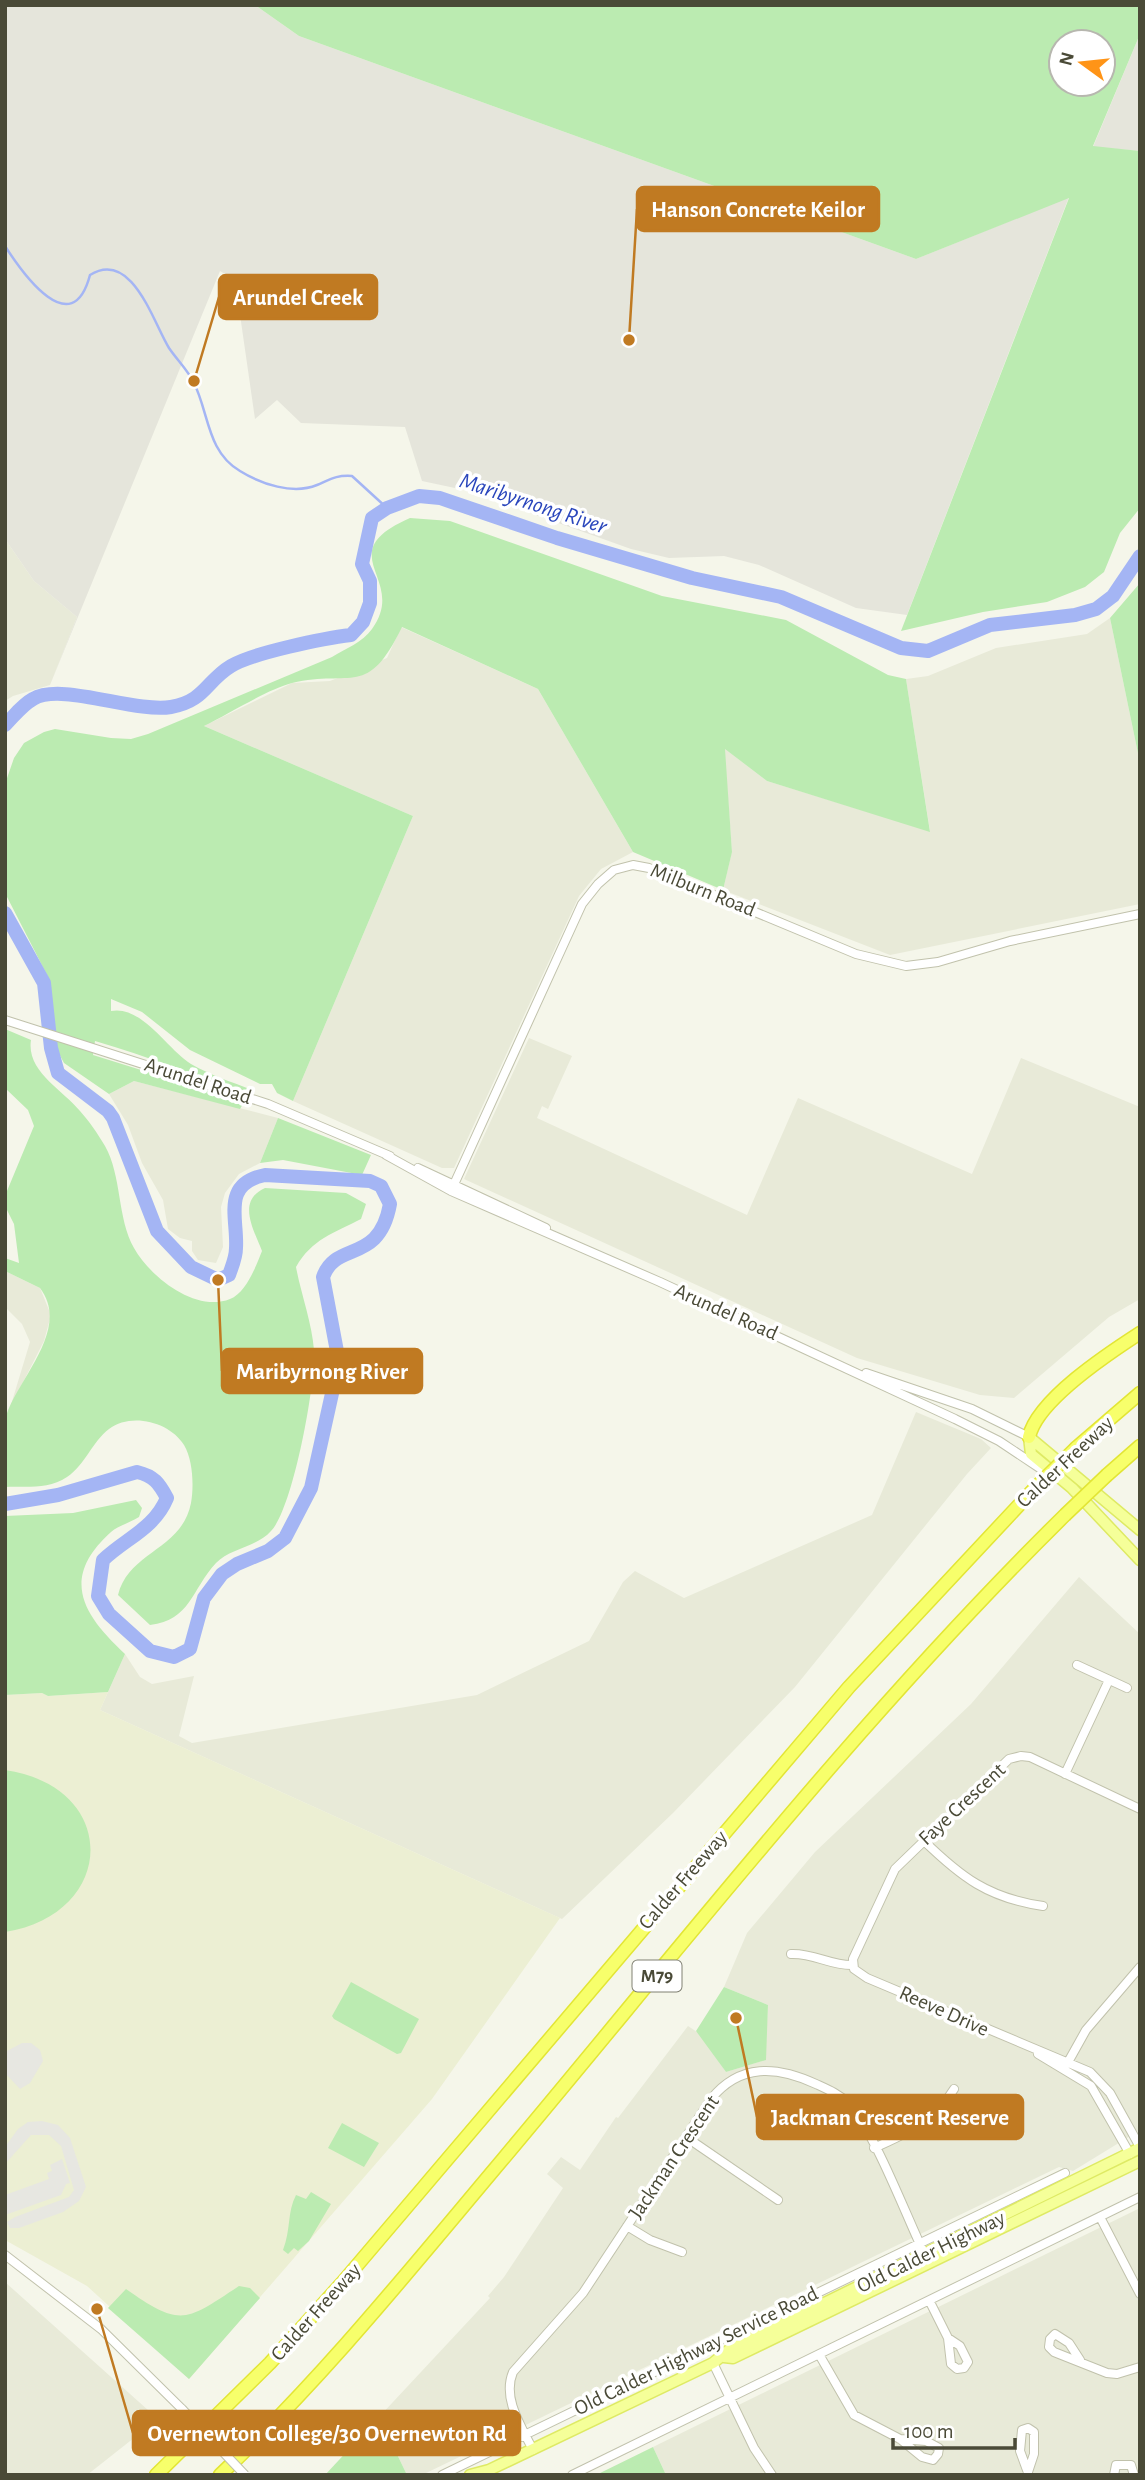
<svg xmlns="http://www.w3.org/2000/svg" width="1145" height="2480" viewBox="0 0 1145 2480" font-family="'Alegreya Sans',sans-serif">
  <style>
    .residential { fill: #e8ead8 }
    .industrial { fill: #e5e5db }
    .education { fill: #ecefd3 }
    .green { fill: #bbebb1; fill-rule: evenodd }
    .parking { fill: #e7e7e1 }
    .lines { fill: none; stroke-linecap: round; stroke-linejoin: round }
    .stream { stroke: #a4b5f4; stroke-width: 2.5 }
    .river { stroke: #a4b5f4; stroke-width: 14 }
    .minor-casing { stroke: #c1c2ac; stroke-width: 10 }
    .major-casing { stroke: #deea64; stroke-width: 13 }
    .highway-casing { stroke: #e2e535; stroke-width: 15 }
    .minor { stroke: #fff; stroke-width: 8 }
    .major { stroke: #f5ff99; stroke-width: 10 }
    .highway { stroke: #f7ff6b; stroke-width: 12 }
    .minor-bridge-casing { stroke: #c1c2ac; stroke-width: 10; stroke-linecap: butt }
    .highway-bridge-casing { stroke: #e2e535; stroke-width: 15; stroke-linecap: butt }
    .minor-bridge { stroke: #fff; stroke-width: 8 }
    .highway-bridge { stroke: #f7ff6b; stroke-width: 12 }
    .labels { text-anchor: middle; dominant-baseline: central; stroke-width: 7; stroke-linejoin: round; paint-order: stroke }
    .shield { fill: #fff; stroke: #808073; stroke-width: 2 }
    .shield-label { font-size: 19px; font-weight: bold; fill: #4a4a37 }
    .street-label { font-size: 21px; fill: #4a4a37; stroke: #fff }
    .water-label { font-size: 23px; font-style: italic; fill: #2a46bc; stroke: #fff }
    .leader { fill: none; stroke: #c07a22; stroke-width: 2.5 }
    .callout-dot { fill: #c07a22; stroke: #fff; stroke-width: 2.5 }
    .callout { fill: #c07a22; stroke: #c07a22; stroke-width: 2.5 }
    .callout-label { font-size: 23px; text-anchor: middle; font-weight: bold; fill: #fff }
  </style>
  <rect width="100%" height="100%" fill="#f5f6ea"/>
  <path class="residential" d="M5 539 34 581 77 617 50 685 13 696 5 701Z
    M1110 618 1140 763V904L890 955 723 890 732 851 724 748 767 781 930 831 906 679 928 676 996 648 1087 634Z
    M401 627 538 689 633 852 601 869 579 896 454 1168H442L293 1101 413 816 204 726 292 683 330 681 387 658Z
    M529 1038 572 1056 548 1109 542 1106 537 1118 747 1215 798 1098 972 1174 1021 1058 1140 1107V1299L1109 1317 1014 1398 980 1395 857 1358 464 1179Z
    M134 1081 278 1118 260 1163 239 1174 225 1193 221 1207 223 1247 216 1263 198 1260 192 1251V1241L180 1238 168 1229 163 1200 142 1163 128 1125 109 1094Z
    M5 1271 40 1288 51 1315 44 1341 10 1408 30 1342 22 1324 5 1307Z
    M916 1412 981 1439 991 1448 967 1474 795 1687 673 1813 562 1919 100 1710 125 1654 140 1677 152 1684 194 1676 179 1736 192 1743 477 1695 589 1641 623 1582 635 1571 684 1598 872 1515Z
    M1079 1577 1140 1634V2130L1073 2171 1059 2167 422 2475H407L379 2417 490 2298 488 2296 504 2277 563 2188 547 2174 561 2157 580 2170 616 2117 618 2118 688 2026 700 2034 726 2072 765 2060 768 2005 724 1987 747 1933 815 1852 971 1704Z
    M1140 2208V2475H666L653 2447Z
    M5 2282 158 2419 87 2475H5Z"/>
  <path class="industrial" d="M5 5H255L299 36 916 259 1069 197 907 615 856 608 759 565 724 556 669 558 631 549 469 491 422 481 405 427 301 423 277 400 255 419 235 280 220 271 50 685 77 617 34 581 5 539Z
    M1140 34V151L1093 147Z"/>
  <path class="education" d="M108 1692 100 1710 560 1918 432 2099 189 2379 87 2286 5 2240V1695L42 1693 48 1696Z"/>
  <path class="green" d="M255 5H1140V34L1093 146 1140 151V508L1120 533 1104 572 1085 587 1047 602 983 612 901 631 1069 198 916 259 299 36ZM1061 42H1103V84H1061Z
    M410 518 450 521 662 596 786 620 888 675 906 679 930 832 767 781 725 749 732 852 723 890 633 852 538 689 402 627C367 699 353 669 292 683 268 689 229 714 204 726L413 816 293 1101 277 1093 272 1084H260L190 1050 142 1012 111 999V1011C142 1005 167 1049 191 1064 210 1075 232 1082 252 1090L251 1094C198 1077 148 1056 95 1041L93 1055 244 1102 240 1109 134 1081 109 1094 64 1063 57 1050 48 977 5 893V784L14 758 24 743 44 732 55 729 111 738 131 739 148 734 332 657C345 649 363 642 372 629 409 578 328 554 410 518Z
    M1140 583V763L1110 618Z
    M5 1029 31 1040C26 1071 63 1090 80 1111 89 1121 98 1134 105 1146 122 1176 117 1218 134 1248 150 1277 196 1313 230 1299 246 1293 256 1266 262 1251 254 1230 236 1201 265 1188L346 1193 366 1204 361 1219C334 1233 312 1239 296 1267 301 1294 312 1323 314 1350 316 1383 293 1509 271 1531 257 1547 230 1548 216 1563 191 1590 191 1620 150 1625L118 1595C129 1551 182 1550 191 1503 194 1486 193 1460 184 1445 170 1422 131 1412 109 1429 92 1442 85 1465 67 1477 48 1490 27 1486 5 1487 5 1466 0 1436 6 1416 19 1377 71 1329 40 1288L5 1271V1258L19 1263 14 1224 7 1210V1191L34 1126 28 1110 5 1088Z
    M278 1118 371 1155 362 1175 283 1160 260 1163Z
    M136 1500 142 1508 139 1517C130 1523 119 1525 111 1532 60 1578 82 1614 125 1654L108 1692 48 1696 42 1693 5 1695V1516L73 1513Z
    M5 1770C121 1787 117 1914 5 1932Z
    M351 1982 419 2019 401 2053 397 2054 334 2019 332 2016Z
    M724 1987 768 2005 766 2060 726 2072 696 2031Z
    M342 2123 379 2143 364 2167 328 2148Z
    M311 2192 331 2204 309 2241 298 2251 294 2248 288 2254 283 2250C291 2230 287 2212 296 2195L306 2199Z
    M239 2286 250 2288 260 2298 189 2379 108 2308 126 2289C181 2328 186 2321 239 2286Z
    M379 2417 407 2475H325Z
    M653 2447 666 2475H596Z"/>
  <path class="parking" d="M31 2043 40 2050 43 2061 30 2083 20 2089 5 2073V2052L22 2043Z
    M42 2121 58 2125 70 2138 86 2187 79 2201 63 2212 19 2228H10L7 2222 15 2217 69 2197 74 2190 61 2146 49 2135H31L5 2164V2147L18 2129 28 2122Z
    M62 2159 70 2183 66 2184 61 2195 5 2215V2195L49 2179 47 2173 52 2171 50 2165Z"/>
  <g class="lines">
    <path class="stream" d="M5 246C23 274 72 343 90 275 132 249 153 322 169 348 177 360 188 370 194 383 209 413 207 452 240 471 261 484 293 495 317 485 331 479 336 475 352 476L387 508"/>
    <path class="river" d="M5 725C14 716 22 705 33 699 61 682 134 713 171 707 205 701 206 681 231 666 252 653 325 638 351 635L363 622 370 603V581L362 564 372 518 387 508 419 496 440 498 557 538 692 578 781 597 901 648 928 651 990 625 1075 615 1096 609 1113 596 1140 556
      M5 913 44 983 51 1048 58 1073 108 1111 113 1118 157 1231 191 1267 218 1280 229 1275C232 1266 236 1258 236 1248 238 1218 221 1184 265 1175L370 1181 381 1186 390 1204C379 1265 336 1240 323 1277L339 1362 311 1488 285 1538 268 1551 237 1564 222 1574 204 1598 190 1649 174 1657 150 1651 109 1614 98 1596 103 1560C126 1538 154 1529 167 1498 159 1483 154 1476 137 1472L58 1495 5 1504"/>
    <defs>
      <path id="minor" d="M5 1020 268 1104 390 1156
        M386 1155 451 1191 660 1282 955 1419 999 1441 1041 1469
        M418 1168 546 1228
        M451 1191 582 904 598 884 614 870 633 865 649 868 856 954 906 966 938 962 1010 941 1140 914
        M866 1373 972 1409 1029 1437
        M1077 1665 1127 1688
        M1065 1774 1109 1680
        M1140 1809 1030 1757 1021 1756 1009 1759 895 1869 853 1959 854 1969 867 1978 1090 2072 1110 2093 1140 2147
        M923 1840C961 1877 988 1898 1043 1906
        M791 1954C814 1953 831 1966 853 1965
        M1038 2054 1091 2086 1130 2154
        M1067 2064 1086 2030 1140 1967
        M686 2137 778 2200
        M874 2148C908 2133 935 2121 954 2089
        M1100 2217 1140 2294
        M627 2226 650 2240 682 2252
        M5 2255 101 2329 182 2409
        M930 2302 948 2338 960 2346 968 2362 964 2368 957 2369 951 2364 948 2338
        M820 2356 854 2415 900 2439 922 2457 933 2460 938 2454 939 2448 926 2441 900 2439
        M1080 2360 1069 2343 1055 2334 1050 2339 1049 2347 1054 2352 1107 2373 1117 2374 1140 2367
        M713 2363 754 2448 772 2475
        M533 2450C521 2426 502 2398 513 2372L583 2293 711 2099C740 2063 777 2066 816 2084 827 2089 839 2094 848 2103 875 2132 906 2216 925 2255
        M442 2475 1065 2173
        M572 2475 1140 2197
        M1027 2475 1034 2454V2432L1028 2428 1022 2430 1020 2451 1027 2470
        M1114 2475 1116 2465H1131L1134 2475"/>
      <path id="major" d="M1029 1437 1031 1454 1072 1488 1140 1560
        M1029 1437 1140 1530
        M724 2357 733 2358 1140 2161
        M470 2475 489 2470 713 2363 729 2350 1140 2148"/>
      <path id="highway" d="M1029 1437C1037 1400 1109 1353 1140 1333
        M1076 1448 1140 1393
        M1107 1475 1140 1446
        M156 2475 270 2363 342 2283 849 1687 1034 1489
        M220 2475C323 2378 412 2267 503 2159 686 1941 862 1715 1065 1515"/>
    </defs>
    <use href="#minor" class="minor-casing"/>
    <use href="#major" class="major-casing"/>
    <use href="#highway" class="highway-casing"/>
    <use href="#minor" class="minor"/>
    <use href="#major" class="major"/>
    <use href="#highway" class="highway"/>
    <defs>
      <path id="minor-bridge" d="M182 2409 245 2475"/>
      <path id="highway-bridge" d="M1034 1489 1076 1448
        M1065 1515 1107 1475"/>
    </defs>
    <use href="#minor-bridge" class="minor-bridge-casing"/>
    <use href="#highway-bridge" class="highway-bridge-casing"/>
    <use href="#minor-bridge" class="minor-bridge"/>
    <use href="#highway-bridge" class="highway-bridge"/>
  </g>
  <g class="labels">
    <rect class="shield" x="632.5" y="1960.5" width="49" height="31" rx="5"/>
    <g class="shield-label">
      <text x="657" y="1976">M79</text>
    </g>
    <g class="street-label">
      <text transform="translate(703 890) rotate(22)">Milburn Road</text>
      <text transform="translate(198 1081) rotate(18)">Arundel Road</text>
      <text transform="translate(726 1312) rotate(24)">Arundel Road</text>
      <text transform="translate(1065 1462) rotate(-43)">Calder Freeway</text>
      <text transform="translate(962 1804) rotate(-43)">Faye Crescent</text>
      <text transform="translate(683 1880) rotate(-49)">Calder Freeway</text>
      <text transform="translate(944 2011) rotate(24)">Reeve Drive</text>
      <text transform="translate(674 2157) rotate(-56)">Jackman Crescent</text>
      <text transform="translate(931 2252) rotate(-26)">Old Calder Highway</text>
      <text transform="translate(316 2312) rotate(-48)">Calder Freeway</text>
      <text transform="translate(696 2351) rotate(-26)">Old Calder Highway Service Road</text>
    </g>
    <g class="water-label">
      <text transform="translate(533 504) rotate(18)">Maribyrnong River</text>
    </g>
  </g>
  <path class="leader" d="M629 340L637 209M194 381L219 297M218 1280L222 1371M736 2018L757 2117M97 2309L133 2433"/>
  <g class="callout-dot">
    <circle cx="629" cy="340" r="7"/>
    <circle cx="194" cy="381" r="7"/>
    <circle cx="218" cy="1280" r="7"/>
    <circle cx="736" cy="2018" r="7"/>
    <circle cx="97" cy="2309" r="7"/>
  </g>
  <g class="callout">
    <rect x="637" y="187" width="242" height="44" rx="7"/>
    <rect x="219" y="275" width="158" height="44" rx="7"/>
    <rect x="222" y="1349" width="200" height="44" rx="7"/>
    <rect x="757" y="2095" width="266" height="44" rx="7"/>
    <rect x="133" y="2411" width="387" height="44" rx="7"/>
  </g>
  <g class="callout-label">
    <text x="758" y="217">Hanson Concrete Keilor</text>
    <text x="298" y="305">Arundel Creek</text>
    <text x="322" y="1379">Maribyrnong River</text>
    <text x="890" y="2125">Jackman Crescent Reserve</text>
    <text x="327" y="2441">Overnewton College/30 Overnewton Rd</text>
  </g>
  <rect width="1145" height="2480" fill="none" stroke="#4a4a37" stroke-width="14"/>
  <g transform="translate(1082 63) rotate(285)"><circle r="33" fill="#ffffff" stroke="#b7b7af" stroke-width="2"/>
  <path d="M0-5L12 26L0 18L-12 26Z" fill="#ff9417"/>
  <text y="-10" font-size="19" font-weight="bold" text-anchor="middle" fill="#4a4a37">N</text>
  </g>
  <path d="M893 2438v10h122v-10" fill="none" stroke="#4a4a37" stroke-width="3.5"/>
  <text x="904" y="2438" font-size="21" fill="#4a4a37" stroke="#ffffff" stroke-width="5" paint-order="stroke">100 m</text>
</svg>
